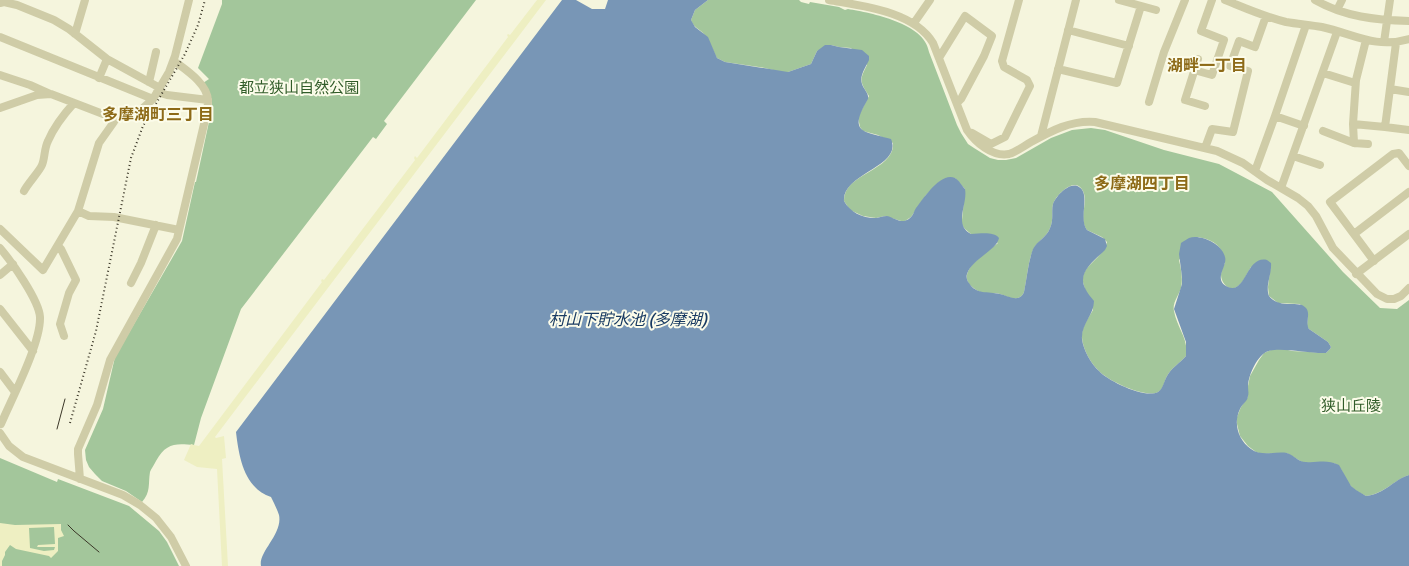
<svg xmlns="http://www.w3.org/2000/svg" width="1409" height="566" viewBox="0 0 1409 566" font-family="Signika,'Noto Sans JP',sans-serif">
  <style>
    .green { fill: #a3c69b }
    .plaza { fill: #eeefc2; fill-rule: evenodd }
    .water { fill: #7896b6 }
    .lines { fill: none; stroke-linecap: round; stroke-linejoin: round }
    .minor { stroke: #cfcca7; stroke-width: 8 }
    .tram { stroke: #3b3728; stroke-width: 1 }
    .rail { stroke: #3b3728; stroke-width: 2; stroke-dasharray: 1 3; stroke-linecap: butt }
    .labels { text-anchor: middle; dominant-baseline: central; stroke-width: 4; stroke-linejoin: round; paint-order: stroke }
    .park-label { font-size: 15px; fill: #315c29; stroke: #fcfcea }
    .neighbourhood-label { font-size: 16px; font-weight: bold; fill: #8d6a17; stroke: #fcfcea }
    .water-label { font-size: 16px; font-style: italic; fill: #183a62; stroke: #fcfcea }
  </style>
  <rect width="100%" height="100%" fill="#f5f5dd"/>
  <path class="green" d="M222 0H476L384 121 387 124 376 139 373 137 241 309 201 418 194 445C175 443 166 443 156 461 154 465 151 469 150 472 148 484 151 492 142 502L126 491 102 481 95 474 89 467 86 460 85 450 103 409 115 357 182 241 195 182H196L212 108V100L203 83 209 79 198 68 222 4Z
    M708 0H799L801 2 809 4 810 2 839 7 845 10 848 9C871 13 925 23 929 52L957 125 961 133 968 144 974 148 990 158 998 160H1006L1016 158 1051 138 1072 130 1091 128 1105 130 1164 150 1219 164 1272 192 1343 272 1380 308 1397 309 1409 300V475C1394 480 1384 494 1366 496 1359 493 1353 489 1348 483 1343 476 1343 467 1334 463H1306L1302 462 1287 453 1262 454 1256 452 1248 446 1240 436 1237 424V417L1241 407 1248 397V386L1250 376 1259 360 1264 353 1273 349H1284L1292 351 1326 353 1330 349 1331 347 1328 342 1309 329 1307 326 1308 317 1300 304 1278 303 1269 296 1268 287 1271 263 1251 267C1247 273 1244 282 1238 286 1230 293 1221 283 1221 275 1221 271 1223 266 1225 263 1224 259 1223 254 1221 250 1217 242 1204 237 1196 237L1179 260C1181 269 1183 278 1181 288 1179 295 1172 303 1174 311 1177 328 1189 339 1186 356 1180 363 1171 368 1167 376 1164 381 1164 389 1158 392 1146 399 1106 380 1098 370 1090 362 1083 349 1082 338 1081 327 1088 319 1093 310 1090 301 1085 291 1083 282 1080 266 1103 259 1107 242L1102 237 1087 230C1077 217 1091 200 1081 188 1073 178 1056 195 1053 204 1051 211 1054 219 1050 228 1047 237 1037 241 1033 250 1028 261 1027 279 1024 292 1023 295 1021 297 1018 298 1011 300 1003 294 996 293 992 293 988 294 984 293 979 292 974 289 970 285 957 270 987 252 998 243L979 234H971L965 229 962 225V220L965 189 955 178 939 182 926 195 911 217 905 221H901L885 216 876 218 863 216 850 210 844 201C843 173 895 171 893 143L878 135 863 131 860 127 858 117 869 96C860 82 859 80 867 65L851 48 839 47 831 45 817 51 811 64 788 72H781L765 68 725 62 717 58C712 49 710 40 702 32 697 28 693 26 691 20L695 10Z
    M0 458 57 482 58 479 129 506 159 531 167 542 179 566H0Z"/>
  <path class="plaza" d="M537 0H546L215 437 216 438 224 436 226 458 222 459 228 566H222L217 469 197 467 184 460 191 444 194 445 199 446 322 282 321 281 322 279 324 280 415 160 414 158 415 156 417 158 508 37 507 35 508 34 510 35Z
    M0 523 15 525 61 524V530L64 536 58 538V551L51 558 49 556 16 549 10 545 5 552V555L2 561V566H0ZM54 527 55 544 38 545 37 547H55L54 550 44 551 30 548 29 528Z"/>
  <path class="water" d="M562 0H576L592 9H605L608 0H708L695 10 691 20 695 27 708 37 717 58 725 62 788 72 811 64 817 51 825 45H831L839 47 862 50 869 56V60C866 67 859 76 862 84 864 90 869 93 868 99 848 133 862 131 891 139 903 167 842 173 844 201 850 212 862 218 875 218 878 218 883 216 887 216 895 218 902 225 910 218 913 216 914 211 916 208 923 199 941 171 955 178 959 180 962 186 965 189 968 204 953 225 971 234 980 234 993 231 999 238 997 250 972 259 967 274 966 277 967 281 969 283 976 295 988 291 1000 294 1005 295 1012 299 1018 298 1021 297 1023 295 1024 292 1027 278 1028 262 1033 249 1037 241 1047 237 1050 228 1054 219 1051 211 1053 204 1056 196 1070 181 1079 187 1091 194 1078 218 1087 230L1105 239 1107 246 1105 250C1095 260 1077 272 1085 288 1087 293 1091 297 1094 301 1094 315 1081 324 1082 339 1083 349 1091 364 1099 371 1108 381 1145 399 1158 392 1163 389 1164 381 1167 376 1171 368 1180 363 1186 356V342L1174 309 1182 284V277L1179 254 1181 243C1184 241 1187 239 1189 238 1201 234 1222 244 1225 257 1228 266 1212 280 1228 287 1246 295 1246 255 1267 260L1271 263C1272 274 1265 286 1269 296 1280 310 1299 299 1306 308 1311 314 1305 323 1309 329L1328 342 1331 347 1330 349 1326 353C1310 354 1277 346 1266 352 1256 358 1248 376 1248 387 1248 390 1249 393 1248 396 1248 401 1242 404 1240 409 1233 423 1238 440 1251 449 1262 457 1275 451 1287 453 1294 455 1298 462 1306 462 1318 463 1326 459 1339 465L1351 486 1356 490 1366 496C1385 494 1393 480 1409 475V566H261C258 552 283 534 279 515 277 509 274 503 271 497 244 488 239 457 236 432Z"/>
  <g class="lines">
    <path class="minor" d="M829 0C862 6 914 11 933 43L967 130C976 143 992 157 1009 154 1016 152 1024 146 1031 142 1051 131 1071 120 1095 122L1217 151 1243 163 1267 180 1298 198 1308 206 1316 216 1333 248 1377 294 1387 299H1394L1401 296 1409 288
      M1119 0 1156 10
      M1225 0C1245 8 1265 17 1286 22 1298 24 1310 25 1322 27 1354 34 1375 49 1409 39
      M1315 0C1345 17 1376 20 1409 21
      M0 3 4 2 17 5 54 20 69 29 107 59 160 88
      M1337 10 1342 0
      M914 23 930 0
      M1068 30 1129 46
      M75 34 85 0
      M0 37 153 99
      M1366 40 1356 80 1353 124 1385 127
      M1384 42 1390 0
      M1396 43 1385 127 1409 130
      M939 58 965 16 992 36 984 56 961 99 957 103
      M1198 59 1185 100 1205 106
      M1058 69 1117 83 1141 6
      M1194 70 1212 75 1224 40 1201 31 1212 0
      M1323 73 1355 83
      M0 75 30 85 50 94
      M99 78 107 59
      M149 82 156 52
      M1390 89 1409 92
      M157 92 167 95 208 100
      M1149 102 1164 52 1185 0
      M0 108 37 95 51 94 116 119
      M1275 116 1304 126
      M1323 131 1354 143 1353 124
      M972 133 991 144 1005 137 1028 90 1030 86 1027 80 1004 67 1002 61 1019 0
      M1041 136 1076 0
      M1354 143 1368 144
      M1205 148 1212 129 1233 132 1248 71 1230 66 1239 41 1255 47 1266 16
      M1293 156 1320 165
      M1255 171 1275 116 1306 25
      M1281 188 1337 32
      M24 191C28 183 39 172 42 165 45 158 44 149 48 141 54 127 64 114 74 103
      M78 211 89 216 114 217 179 230
      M0 229 43 270 78 211 99 143 116 119 120 116 142 109 153 99 169 72 175 56 189 0
      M1354 234 1409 192
      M58 246 61 249 76 280 69 293 60 324 64 336
      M0 248C11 261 39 300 40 317 41 343 12 398 1 424
      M1374 261 1330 202 1393 154 1399 153 1409 166
      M1356 274 1409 234
      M0 275 13 264
      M131 283 141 263 156 225
      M0 309 33 351
      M0 372 15 392
      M0 433 9 446 23 457 123 495 140 505 156 518 171 537 186 566
      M80 479 78 454V449L97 405 110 360 177 239 205 120C206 114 208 108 208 101 208 84 186 70 174 61"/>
    <path class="tram" d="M57 429 65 399
      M68 525 74 531 99 552"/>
    <path class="rail" d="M70 423 96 331 131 158 143 126 185 54 198 25 205 0"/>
  </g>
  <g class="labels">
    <g class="park-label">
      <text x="299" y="88">都立狭山自然公園</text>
      <text x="1351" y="406">狭山丘陵</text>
    </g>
    <g class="neighbourhood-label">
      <text x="1207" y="66">湖畔一丁目</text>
      <text x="158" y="115">多摩湖町三丁目</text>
      <text x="1142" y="184">多摩湖四丁目</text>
    </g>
    <g class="water-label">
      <text x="628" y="320">村山下貯水池 (多摩湖)</text>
    </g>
  </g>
</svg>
